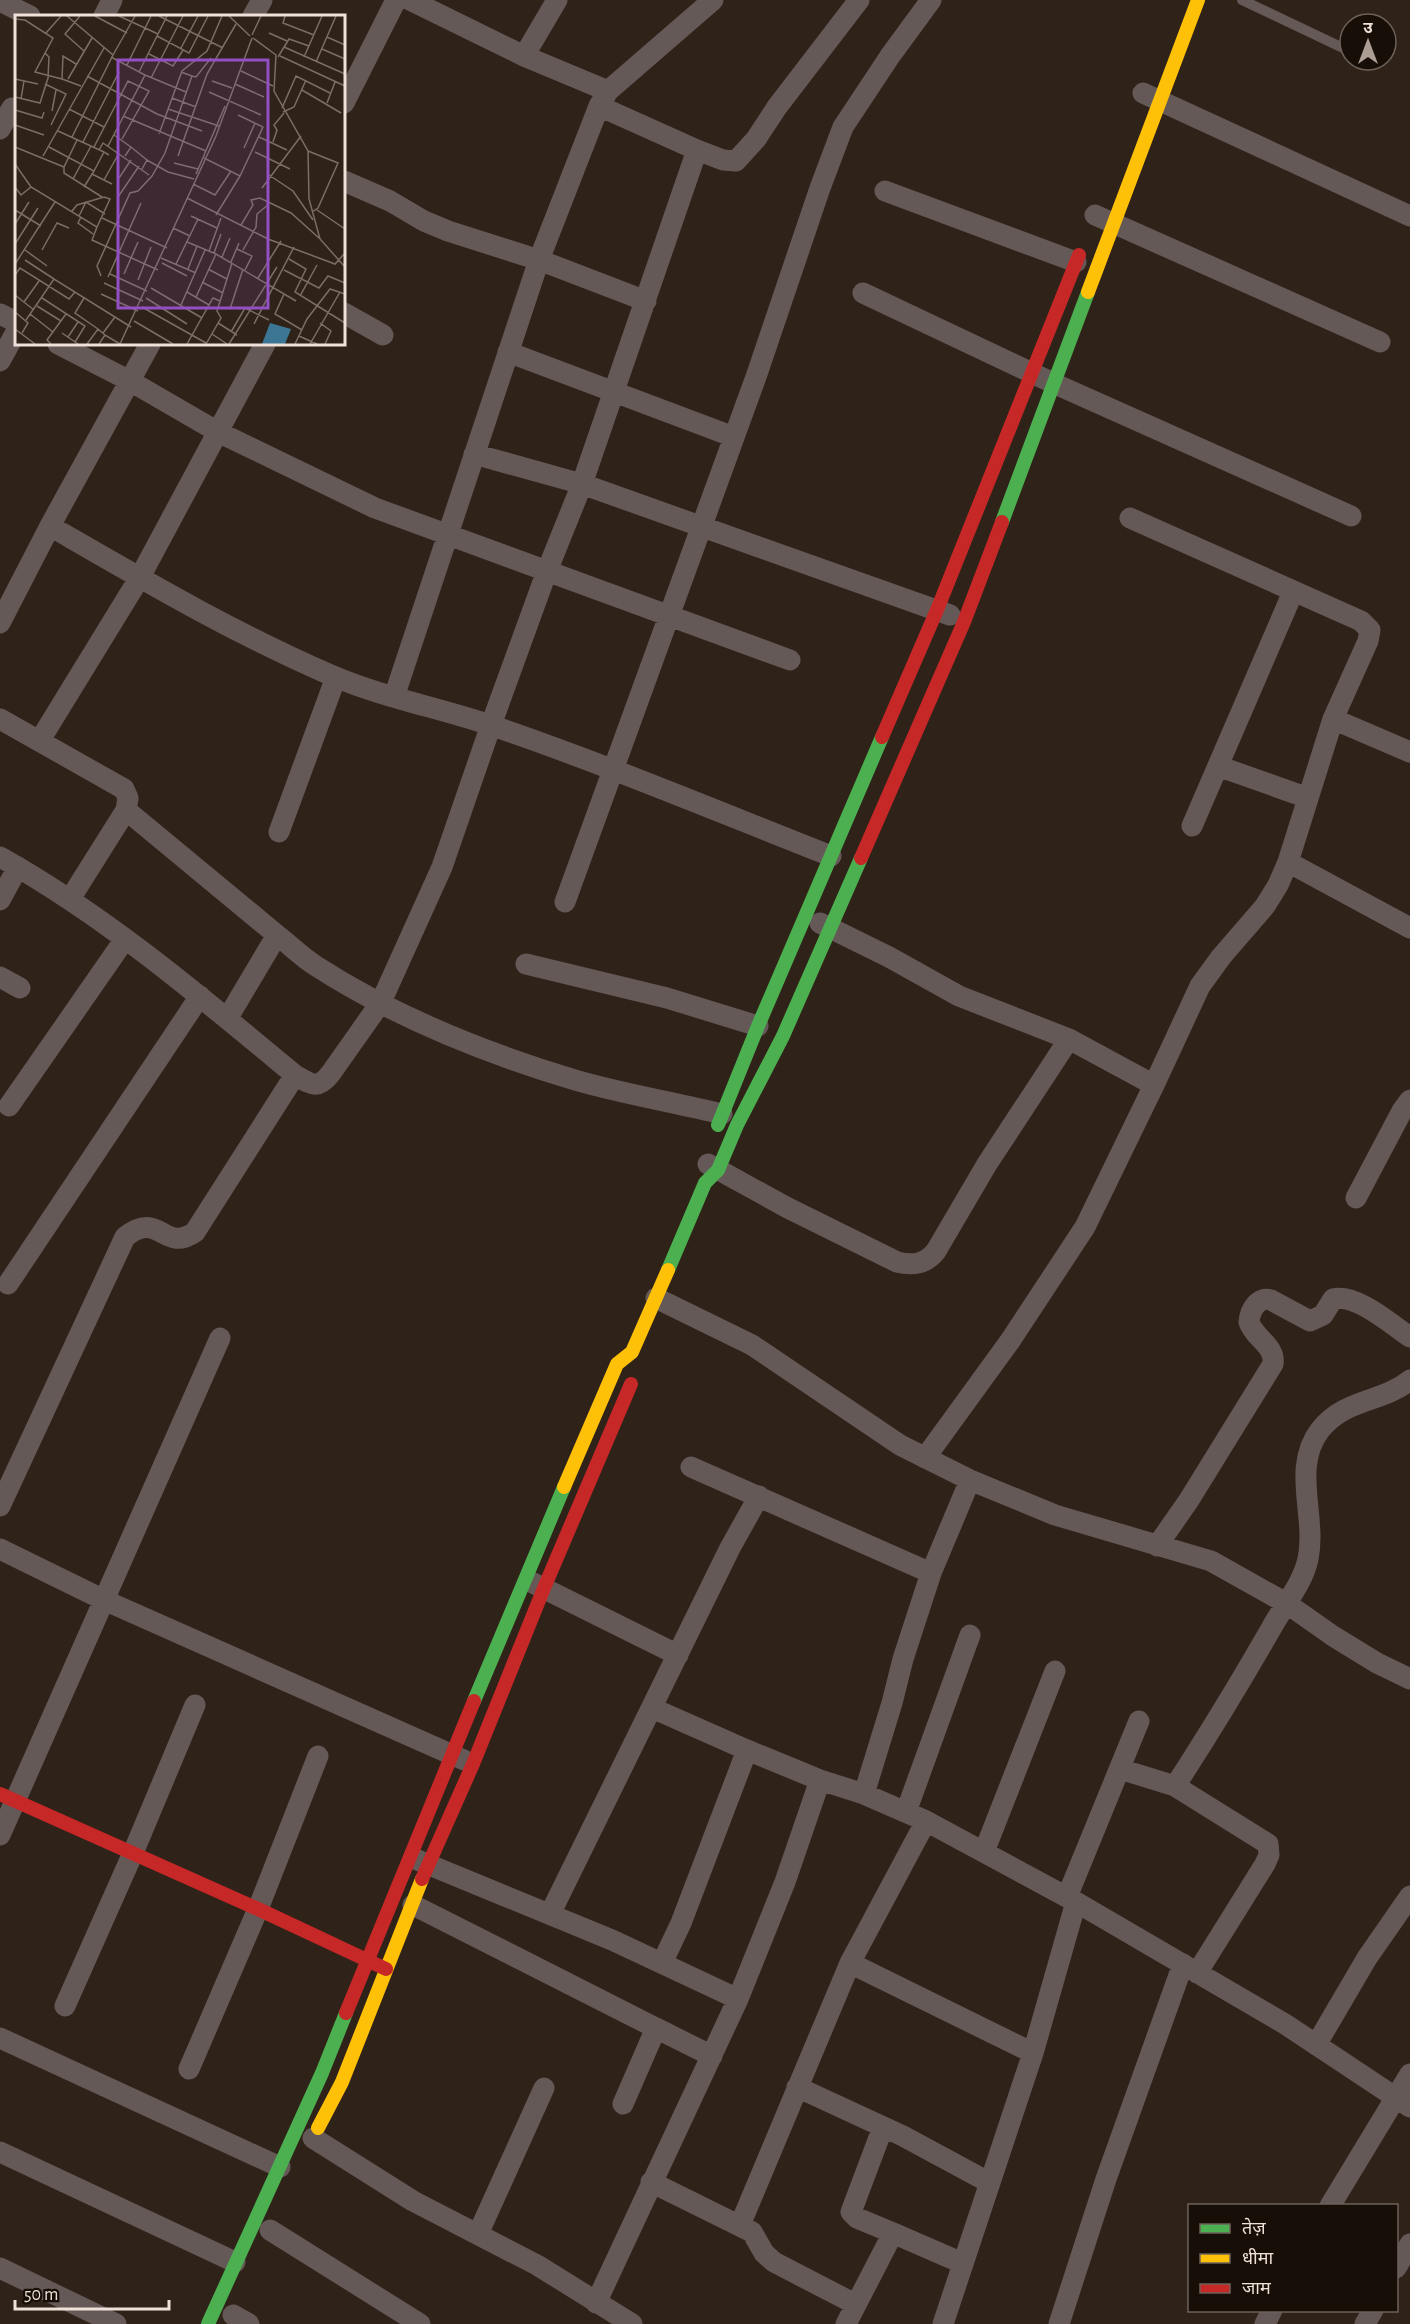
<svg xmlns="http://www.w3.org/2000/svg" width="1410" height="2324" viewBox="0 0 1410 2324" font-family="'Alegreya Sans','Noto Sans Devanagari',sans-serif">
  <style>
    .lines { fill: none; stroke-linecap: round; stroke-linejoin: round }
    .lane { stroke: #655958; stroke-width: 10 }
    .street { stroke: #655958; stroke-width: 21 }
    .fast { stroke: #4caf50; stroke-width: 14 }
    .slow { stroke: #ffc107; stroke-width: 14 }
    .jam { stroke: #c62828; stroke-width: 14 }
    .inset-road { fill: none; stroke: #7c6e65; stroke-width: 1.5 }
    .view { fill: #9250c4; fill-opacity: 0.15; stroke: #9250c4; stroke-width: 3 }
    .inset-edge { fill: none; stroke: #efe1d7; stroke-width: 3 }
  </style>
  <rect width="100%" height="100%" fill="#2f2219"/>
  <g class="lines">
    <path class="lane" d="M1242 0 1343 48"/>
    <path class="street" d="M410 0 524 56 557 0
      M0 1 30 16
      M104 16 112 0
      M253 16 262 0
      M524 56 608 91
      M1143 93 1410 216
      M344 103 396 0
      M0 129 12 108
      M697 150 723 160 736 161 756 139 777 107 859 0
      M344 181 390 201 424 221 448 231 539 260 646 301
      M885 191 1076 262
      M1095 215 1380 342
      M863 293 1053 383 1351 516
      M344 313 383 335
      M0 314 16 322
      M58 344 130 381 218 432 375 508 790 660
      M508 352 734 437
      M0 361 16 332
      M474 454 582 484 950 615
      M50 526C142 579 235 634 333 676 385 698 440 708 493 726 607 765 719 812 831 856
      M0 623 50 526 150 344
      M394 697 539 260 599 106 608 91 713 0
      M0 719 124 789 128 798 126 810
      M1333 719 1410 752
      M40 740 140 577 265 344
      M1218 766 1308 798
      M1192 826 1293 592
      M279 832 336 677
      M0 857C107 917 201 997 295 1075 312 1085 318 1090 331 1073L381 1002 442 867 491 725 547 571 582 484 697 150 599 106
      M1288 862 1410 928
      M70 899 126 810 277 935
      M0 900 18 867
      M565 902 757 374 820 188 843 127 890 56 931 0
      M820 923 889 957 959 996 1069 1039 1154 1085 1200 986 1221 957 1265 906 1278 885 1288 862 1333 719 1368 641 1370 630 1361 621 1130 518
      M526 964 667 998 758 1026
      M0 977 20 988
      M227 1019 277 935C290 945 302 957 316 966 395 1017 485 1053 575 1080 623 1094 673 1102 722 1114
      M9 1106 125 939
      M708 1164 786 1207 897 1262C913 1266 926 1264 936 1251L987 1164 1069 1039
      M1356 1198 1402 1111 1410 1100
      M8 1284 200 996
      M656 1298 752 1345 900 1445 970 1480 1055 1515 1211 1561 1286 1603 1333 1636 1377 1663 1410 1679
      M925 1458 1010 1341 1085 1227 1154 1085
      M691 1467 931 1573
      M0 1506 125 1237C160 1209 163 1254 195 1232L295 1075
      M1157 1546 1189 1500 1273 1364C1276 1346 1254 1338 1249 1322 1250 1310 1258 1296 1271 1300L1310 1321 1323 1315 1333 1299C1356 1293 1392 1325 1410 1337
      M0 1549 104 1600 464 1760
      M533 1583 678 1655
      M652 1708 747 1750 820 1780 864 1794 926 1821 1076 1902 1285 2024 1410 2107
      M1120 1769 1175 1786 1268 1844 1269 1855 1265 1864 1197 1973
      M1175 1786C1209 1734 1241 1681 1272 1627 1284 1605 1303 1583 1308 1559 1317 1516 1291 1468 1320 1430 1345 1398 1382 1403 1410 1380
      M864 1794 892 1703 903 1659 931 1573 970 1480
      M906 1812 970 1635
      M0 1835 220 1338
      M984 1852 1055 1671
      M415 1859 612 1940 738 1999
      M1067 1897 1139 1721
      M413 1905 656 2028
      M550 1914 730 1548 759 1496
      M662 1963 681 1923 747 1750
      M850 1963 1033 2053
      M65 2006 133 1853 195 1705
      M0 2038 280 2167
      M1316 2045 1367 1958 1410 1896
      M189 2069 258 1909 318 1756
      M797 2087 903 2136 990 2183
      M623 2104 656 2028 712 2056
      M883 2127 851 2212 857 2218 893 2233
      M313 2138 413 2201 537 2265 632 2324
      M0 2152 235 2262
      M651 2182 752 2232 764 2253 774 2262 855 2304
      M1330 2206 1410 2074
      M740 2225 850 1963 926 1821
      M270 2230 420 2324
      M478 2234 544 2088
      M0 2268 116 2324
      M1396 2268 1410 2244
      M596 2303 738 1999 785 1882 820 1780
      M233 2315 249 2324
      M846 2324 893 2233 962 2263
      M943 2324 1033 2053 1076 1902
      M1059 2324 1106 2179 1183 1964
      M1265 2324 1272 2310
      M1365 2324 1373 2310"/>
    <path class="fast" d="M1002 522 1088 292
      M718 1125 758 1026 882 737
      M668 1270 705 1183 718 1170 737 1125 783 1036 861 858
      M474 1701 564 1487
      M208 2324 322 2073 346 2013"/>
    <path class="slow" d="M1088 292 1198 0
      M564 1487 617 1364 632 1352 668 1270
      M318 2128 342 2082 422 1879"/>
    <path class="jam" d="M882 737 937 610 1079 255
      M861 858 964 622 1002 522
      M0 1794 258 1909 386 1969
      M422 1879 473 1764 544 1588 631 1384
      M346 2013 474 1701"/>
  </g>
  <g transform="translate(15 15)">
    <rect width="330" height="330" fill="#2f2219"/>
    <path d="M255 308 276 314 270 329H247Z" fill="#3b7694"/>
    <path class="inset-road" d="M52 1 98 40 57 122M65 1 50 19 69 36M80 1 112 18M104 1 143 19M144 1 208 33M214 1 235 21M270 1 268 8 299 20M0 4 10 5 38 23 20 57 47 64 48 41 61 49M31 18 46 1M254 18 272 26M237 20 246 1M142 21 174 38 193 1M312 22 330 30M238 23 261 40 259 76 293 136 294 184 305 224 330 252M269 32 330 59M166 33 183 1M307 34 330 44M134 39 158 51 168 35M98 40 120 1M265 41 330 71M263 42 274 24 294 31M289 42 307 1M301 47 321 1M112 50 136 1M226 56 258 71M124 57 152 1M130 60 171 77M72 61 142 99 187 116M177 61 181 62 196 43M136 63 168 1M0 64 23 69M47 64 66 71M53 64 77 23M197 66 217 73M30 69 51 79 36 110M220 69 249 82M287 75 326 98M194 77 246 100M0 82 25 88 33 63 34 42 30 38M157 83 181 92M6 84 9 66M312 88 320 67M267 93 281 61 315 78M54 94 89 112M153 94 204 111M0 95 27 103 29 97M37 96 41 75M268 97 279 92 291 65M108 101 191 136M0 110 29 120M43 116 89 137M144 119 167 56 192 36 207 1M99 120 116 132M244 122 272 135M68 127 104 57M258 127 262 115 259 110 269 98M93 131 130 60 96 42M0 132 49 152V158L87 182M34 132 79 156 69 172M79 132 113 66 134 76 107 124M229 133 240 108M84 135 88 128 134 160M293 136 323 148 303 193 297 197M240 137 275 154M28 141 89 33M110 141 116 132 132 145M163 141 192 59 221 9M189 143 225 161 248 112 223 100M159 148 183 154M0 149 16 172 82 212 77 225 143 255M49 152 62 125M127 154 132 145 153 157 179 164M79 156 89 137 94 140M77 159 97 169M181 159 210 91M254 160 278 176 298 205M104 163 116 145M58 164 76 131M89 165 104 138M178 169 200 180 216 156M0 172 6 180 16 172M247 173 286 121M103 182 124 151M172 183 253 224 320 249 330 238M0 195 26 211M302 195 330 214M57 196 62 190 89 182 95 184 82 212M201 200 225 161M64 201 71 187 90 199M176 201 202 213M66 202 63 208 78 219M87 203 152 233M0 209 14 187M226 210 238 190 236 185 245 183 276 198 304 223M158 213 175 221M172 227 201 239 281 286M0 229 23 193M222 234 237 241 230 255M10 235 32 251M27 235 42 208 54 213M228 235 241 212 242 199 254 189M194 236 206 203M199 238 206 219M207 242 215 223M146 243 181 258M274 244 291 254 280 277 330 308M10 245 39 264M216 247 224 228M147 248 172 261M0 249 40 187M161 249 183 204M173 254 182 231M193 254 212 264M269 255 304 273 313 261 330 268M95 259 132 276M109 259 123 227M0 260 5 253 54 284 60 277M86 261 82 251 115 178 123 176 137 161 150 138 177 61 166 57M93 262 126 188M243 263 266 226M123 265 136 232M187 267 208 278M89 268 128 286M136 273 187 303M172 277 194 290M86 279 123 296M269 279 260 299 287 315M0 280 19 295M285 281 302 250M181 282 201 239M27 283 70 311 60 327M69 283 60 298 83 314M131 283 172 309M9 287 24 266M166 290 190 235M22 291 46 306M127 292 191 328M215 294 228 254M0 297 13 308 7 318M15 299 38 317M11 305 39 264 116 312M119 306 158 329M203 308 222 320M305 308 316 316 310 329M239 309 279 232M0 314 20 329M216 317 230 293 254 305M47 318 63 329M88 318 100 302M197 319 212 329M284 321 302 329M53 322 63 307M36 329 32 325 51 299M72 329 83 314 90 320M84 329 90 320 105 329M105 329 201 121 237 23M172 329 198 283 205 286M191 329 206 303 202 296 217 248M214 329 262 252M280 329 292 304 315 274 330 279M295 329 325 277"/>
    <path class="view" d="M103 45H253V293H103Z"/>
    <rect width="330" height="330" class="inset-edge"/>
  </g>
  <rect x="1188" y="2204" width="210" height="108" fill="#170e07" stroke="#6d625a" stroke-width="1.5"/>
  <rect x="1200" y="2224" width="30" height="9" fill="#4caf50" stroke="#6d625a" stroke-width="1.5"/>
  <text x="1242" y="2234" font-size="18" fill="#efe1d7">तेज़</text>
  <rect x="1200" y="2254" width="30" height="9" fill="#ffc107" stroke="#6d625a" stroke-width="1.5"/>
  <text x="1242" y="2264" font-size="18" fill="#efe1d7">धीमा</text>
  <rect x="1200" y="2284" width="30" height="9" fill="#c62828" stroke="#6d625a" stroke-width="1.5"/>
  <text x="1242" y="2294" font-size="18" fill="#efe1d7">जाम</text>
  <g transform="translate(1368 42)"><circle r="28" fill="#170e07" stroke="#6d625a" stroke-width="1.5"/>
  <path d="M0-4.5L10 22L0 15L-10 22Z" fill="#ac9e94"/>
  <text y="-9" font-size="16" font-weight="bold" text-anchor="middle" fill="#efe1d7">उ</text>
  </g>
  <path d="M15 2300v9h154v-9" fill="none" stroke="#efe1d7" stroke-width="3"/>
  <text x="24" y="2300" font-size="18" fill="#efe1d7" stroke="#170e07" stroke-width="4.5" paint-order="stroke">50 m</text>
</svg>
